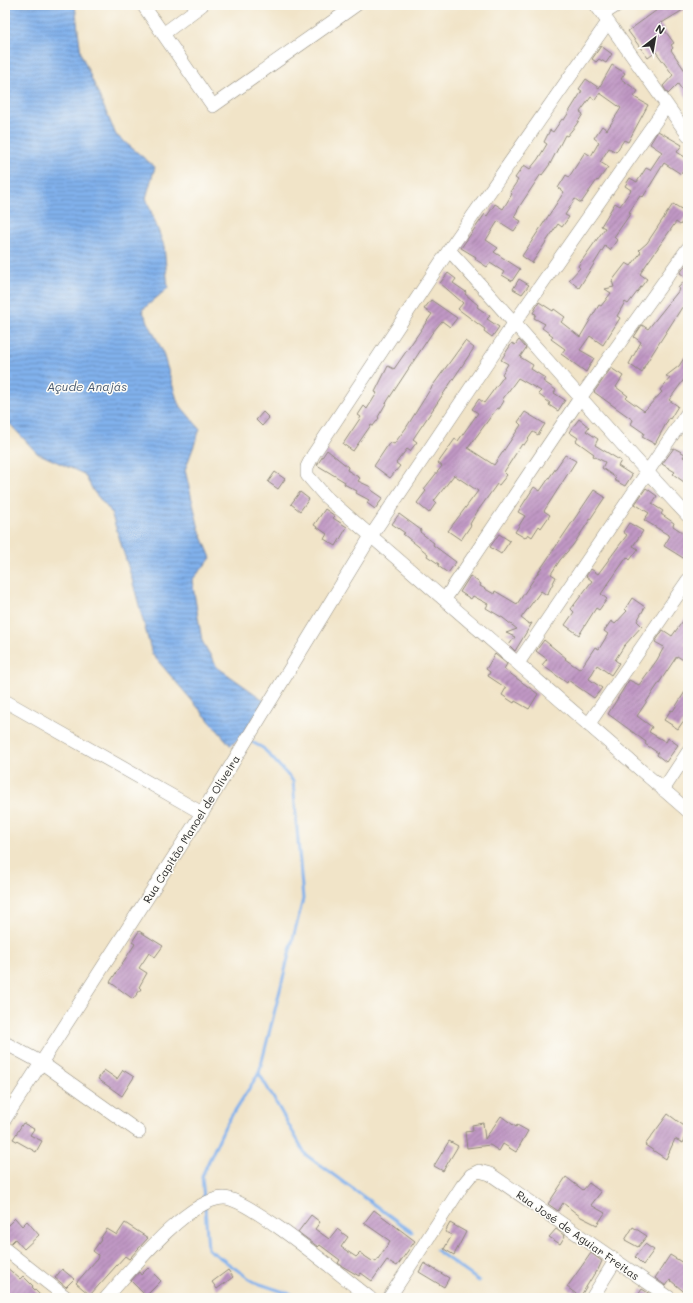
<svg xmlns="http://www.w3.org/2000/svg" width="693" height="1303" viewBox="0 0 693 1303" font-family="Mali,sans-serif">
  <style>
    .water { fill: url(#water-rules); stroke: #566e8c }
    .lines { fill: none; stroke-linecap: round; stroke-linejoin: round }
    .stream { stroke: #81b1ec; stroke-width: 3 }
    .building { fill: url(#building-hatch) }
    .minor-casing { stroke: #8e887a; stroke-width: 14 }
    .minor { stroke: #fff; stroke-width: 13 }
    .labels { text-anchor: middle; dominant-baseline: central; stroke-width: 3; stroke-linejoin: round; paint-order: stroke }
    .street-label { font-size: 11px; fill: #2b2b2b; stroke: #fdfcf7 }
    .water-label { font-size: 12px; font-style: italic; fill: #495a6f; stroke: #fdfcf7 }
  </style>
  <defs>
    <pattern id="water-rules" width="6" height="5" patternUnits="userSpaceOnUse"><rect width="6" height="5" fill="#81b1ec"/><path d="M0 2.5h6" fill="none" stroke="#6a90bf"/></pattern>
    <pattern id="building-hatch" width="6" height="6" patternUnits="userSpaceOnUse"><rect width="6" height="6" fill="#c097c4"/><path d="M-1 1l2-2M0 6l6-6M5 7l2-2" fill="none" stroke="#9c7b9f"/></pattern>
  </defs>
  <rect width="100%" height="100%" fill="#fdfcf7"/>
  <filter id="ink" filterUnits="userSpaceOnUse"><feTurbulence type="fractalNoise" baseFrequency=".025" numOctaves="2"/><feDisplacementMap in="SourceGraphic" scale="8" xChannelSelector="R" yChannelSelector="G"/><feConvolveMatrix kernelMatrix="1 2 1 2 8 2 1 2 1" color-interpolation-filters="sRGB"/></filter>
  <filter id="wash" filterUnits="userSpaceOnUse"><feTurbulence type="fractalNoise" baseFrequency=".012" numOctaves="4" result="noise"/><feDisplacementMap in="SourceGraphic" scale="16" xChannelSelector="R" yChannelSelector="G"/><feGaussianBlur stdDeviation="0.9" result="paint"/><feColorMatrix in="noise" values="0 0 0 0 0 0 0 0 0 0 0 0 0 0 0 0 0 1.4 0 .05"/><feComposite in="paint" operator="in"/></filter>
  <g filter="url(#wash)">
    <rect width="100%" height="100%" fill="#f1e4c8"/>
    <path class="water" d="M5 5H75L81 54 116 135 155 167 146 198 164 246 168 288 142 310 162 350 178 403 200 429 185 470 199 529 211 558 192 580 202 641 217 667 265 701 241 736 231 746 152 654 132 579 111 512 94 492 84 474 37 453 10 424H5Z"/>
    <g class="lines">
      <path class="stream" d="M250 741 263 748 293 781 303 899 259 1073 306 1155 412 1232
        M204 1200 202 1176 225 1126 259 1073
        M205 1207 208 1249 254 1282 293 1295 296 1298
        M436 1250 479 1281"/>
    </g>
    <g id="blocks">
      <path class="building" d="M664 5H688V7L660 24 674 43 671 45 673 48 671 50 688 75V99L678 84 668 94 663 86 673 75 656 52 648 58 628 31Z
        M601 46 612 54 606 63 599 59 596 62 592 59Z
        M612 65 625 73 621 79 638 91 634 97 648 105 628 142 624 140 616 152 609 148 600 162 608 167 598 181 597 180 581 203 575 199 565 215 569 217 562 227 558 224 532 263 522 256 564 192 558 188 566 175 569 177 585 152 591 156 599 142 594 138 602 126 607 130 621 108 600 93 595 100 591 97 580 112 583 114 576 125 567 136 565 135 550 164 542 175 541 174 521 204 514 217 521 221 514 231 498 221 486 240 498 248 494 252 520 269 512 281 502 275 504 272 490 263 487 267 475 259 476 257 461 248 485 214 487 216 495 204 503 209 512 194 510 192 518 180 515 178 524 165 530 169 538 159 547 144 544 142 550 130 553 132 562 119 564 120 582 91 579 89 586 79 599 88Z
        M658 131 682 145 677 152 688 159V164L681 174 664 163 643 197 640 196 629 212 631 213 614 237 617 240 610 250 605 246 579 288 569 280 580 268 578 266 605 228 601 226 615 203 620 206 631 190 625 186 630 178 637 182 646 168 650 170 662 152 650 144Z
        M673 204 688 213 680 225 676 222 648 262 640 274 647 279 628 304 625 302 617 316 620 318 603 345 590 336 580 350 594 358 586 372 561 354 565 349 551 339 553 336 542 328 545 324 534 318 536 314 533 313 539 302 553 311 554 309 565 317 561 322 580 337 599 305 601 306 611 293 605 289 614 287 612 281 626 263 631 266 641 252 639 250 647 243Z
        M688 262V298L645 365 642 373 629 364 641 342 634 337 642 325 648 329 680 289 678 288 687 278 680 273Z
        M448 273 456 279 453 283 466 292 465 294 478 305 477 307 490 316 487 319 499 327 492 337 484 331 485 329 458 309 463 303 440 283Z
        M519 279 529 285 522 294 513 289Z
        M431 300 457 318 450 327 442 321 432 333 388 400 378 417 379 418 373 426 371 425 353 451 343 444 361 417 358 415 364 406 367 409 377 393 375 392 388 366 394 369 432 314 424 309Z
        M519 340 526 348 520 357 533 365 531 369 545 378 543 381 556 390 554 393 565 400 558 411 549 405 550 403 538 394 541 391 518 378 502 400 504 401 499 409 497 408 468 448 494 465 521 425 518 422 525 412 545 424 538 435 533 432 524 445 522 444 504 472 507 475 499 485 497 484 477 512 470 524 471 525 461 540 448 531 478 491 454 475 434 501 436 503 429 513 417 503 426 491 424 489 442 466 438 463 455 439 458 441 478 413 472 409 479 399 484 403 504 376 502 374 508 364 501 360 512 343 515 345Z
        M465 341 474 348 413 439 417 442 410 451 407 449 396 463 400 466 390 478 374 466 390 442 394 444 406 428 431 388Z
        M688 352V374L669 400 678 406 670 419 669 418 655 444 642 437 644 433 631 424 633 420 594 392 611 368 623 376 616 387 628 396 626 398 644 411 662 392 660 390 670 378 666 376 679 366Z
        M263 412 269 418 262 426 256 420Z
        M579 419 589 427 586 431 598 439 595 445 621 461 618 466 632 475 625 486 614 480 616 478 602 468 605 462 593 456 594 454 576 441 578 438 569 432Z
        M674 448 685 454 683 457 688 460V485L673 474 675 472 662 464Z
        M327 450 348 467 347 470 360 478 358 481 371 487 370 489 383 498 375 509 367 503 369 500 356 493 357 491 344 484 345 482 317 465Z
        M565 455 576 461 544 511 550 515 541 528 539 526 532 537 528 534 525 538 515 532 525 516 518 512 534 487 540 491Z
        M275 472 285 479 278 489 268 482Z
        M646 488 657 496 652 504 663 511 661 514 674 523 673 526 688 536V561L664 546 670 536 644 520 649 513 635 504Z
        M594 490 605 497 573 545 560 560 551 574 556 577 547 595 541 591 521 618 529 624 532 623 515 651 509 645 515 637 506 633 517 629 503 618 486 608 488 604 473 596 471 599 460 592 470 576 481 584 480 586 494 594 495 591 517 604Z
        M300 492 309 499 300 511 291 504Z
        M325 509 335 516 333 518 347 527 336 546 324 539 327 534 314 525Z
        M399 514 421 530 420 532 434 543 433 545 456 562 448 573 438 566 439 564 427 556 428 554 403 534 405 533 392 524Z
        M629 523 643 531 633 546 638 549 630 560 627 557 601 594 607 599 599 610 596 608 579 635 565 625 574 612 571 609 592 581 586 576 591 569 598 574 627 535 623 532Z
        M499 534 510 541 501 554 490 547Z
        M632 598 645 607 637 621 642 626 624 646 615 660 619 663 611 675 597 665 589 679 602 688 594 698 568 680 567 683 542 665 547 659 536 651 544 640 566 658 565 659 579 669 581 668 595 647 599 649 608 634 604 631 611 621 615 624 627 611 625 609Z
        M688 614V638L684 643 688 645V656L685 661 677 656 637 716 652 727 649 732 666 742 668 738 678 745 666 762 657 755 658 753 645 744 646 742 634 733 608 714 629 680 639 685 657 660 664 647 655 642 663 630 672 636Z
        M495 654 507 664 504 669 538 694 529 709 515 701 514 703 502 695 506 688 488 676 490 672 486 669Z
        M688 687V714L678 729 664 720 671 710 673 711Z
        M139 931 163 946 155 957 149 953 139 968 147 973 139 987 141 989 133 999 110 982 135 944 132 942Z
        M104 1070 117 1079 123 1070 134 1077 122 1096 98 1079Z
        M668 1114 688 1129V1133L683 1143 675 1139 666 1159 645 1145Z
        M501 1116 516 1127 517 1125 528 1131 516 1152 503 1144 499 1151 490 1145 467 1148 465 1132 473 1131 472 1125 483 1123 485 1139Z
        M23 1123 34 1129 30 1135 42 1141 36 1152 13 1139Z
        M449 1141 458 1146 443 1171 434 1166Z
        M566 1177 583 1190 589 1183 601 1192 591 1205 605 1213 597 1225 581 1217 563 1203 558 1211 548 1204Z
        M374 1210 415 1241 397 1266 387 1260 372 1281 361 1273 359 1276 342 1266 338 1263 340 1260 320 1245 318 1247 298 1232 311 1215 320 1222 315 1229 329 1239 337 1229 348 1237 341 1247 356 1257 360 1253 372 1261 373 1260 376 1262 390 1241 364 1223Z
        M15 1218 22 1226 27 1221 39 1235 24 1249 15 1239 11 1243 5 1241V1228Z
        M125 1223 148 1238 129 1259 125 1256 90 1295 76 1283 97 1259 98 1255 93 1251 101 1240 100 1239 107 1229 117 1235Z
        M450 1223 466 1232 454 1255 444 1249 452 1235 445 1232Z
        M633 1227 647 1236 638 1247 625 1240Z
        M556 1229 565 1236 560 1244 549 1237Z
        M645 1244 654 1250 643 1265 635 1257Z
        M591 1253 602 1261 597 1272 596 1271 580 1297 567 1287Z
        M670 1255 688 1266V1295L670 1280 666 1286 655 1278Z
        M424 1263 449 1278 444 1287 419 1272Z
        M5 1266 20 1279 23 1276 33 1286 32 1287 43 1298H5Z
        M148 1268 161 1281 146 1296 131 1281 139 1272 141 1275Z
        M62 1269 74 1279 66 1287 55 1278Z
        M228 1270 233 1277 217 1289 212 1282Z
        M642 1289 656 1298H636Z"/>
    </g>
  </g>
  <g filter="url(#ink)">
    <use href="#blocks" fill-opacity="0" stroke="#8e887a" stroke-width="1"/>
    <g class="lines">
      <defs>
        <path id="minor" d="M143 5 213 106 356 5
          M596 5 688 135
          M603 14 617 5
          M608 22 449 250 313 455 307 467V475L326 497 688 811
          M163 34 202 5
          M449 250C529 338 606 429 688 516
          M445 599 580 398 688 248
          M518 663 688 412
          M5 701 202 813
          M588 725 688 580
          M663 790 688 752
          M5 1043 42 1063 139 1132
          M5 1119 202 813 371 536 515 322 667 105
          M5 1249 67 1298
          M106 1298C129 1272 188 1198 224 1198 249 1198 345 1279 370 1298
          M389 1298 462 1186 471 1175 479 1171 490 1174 670 1298
          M592 1298 615 1261"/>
      </defs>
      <use href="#minor" class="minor-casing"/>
      <use href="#minor" class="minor"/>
    </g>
  </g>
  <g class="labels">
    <g class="street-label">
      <text transform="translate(191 829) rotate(-58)">Rua Capitão Manoel de Oliveira</text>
      <text transform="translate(578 1235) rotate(35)">Rua José de Aguiar Freitas</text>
    </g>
    <g class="water-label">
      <text x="87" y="386">Açude Anajás</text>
    </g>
  </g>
  <rect width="693" height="1303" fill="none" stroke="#fdfcf7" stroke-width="20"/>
  <g transform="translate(655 38) rotate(31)" stroke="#fdfcf7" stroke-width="3" paint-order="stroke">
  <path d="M0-3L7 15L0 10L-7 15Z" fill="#2b2b2b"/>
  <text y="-6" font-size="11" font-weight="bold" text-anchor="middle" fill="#2b2b2b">N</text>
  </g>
</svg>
